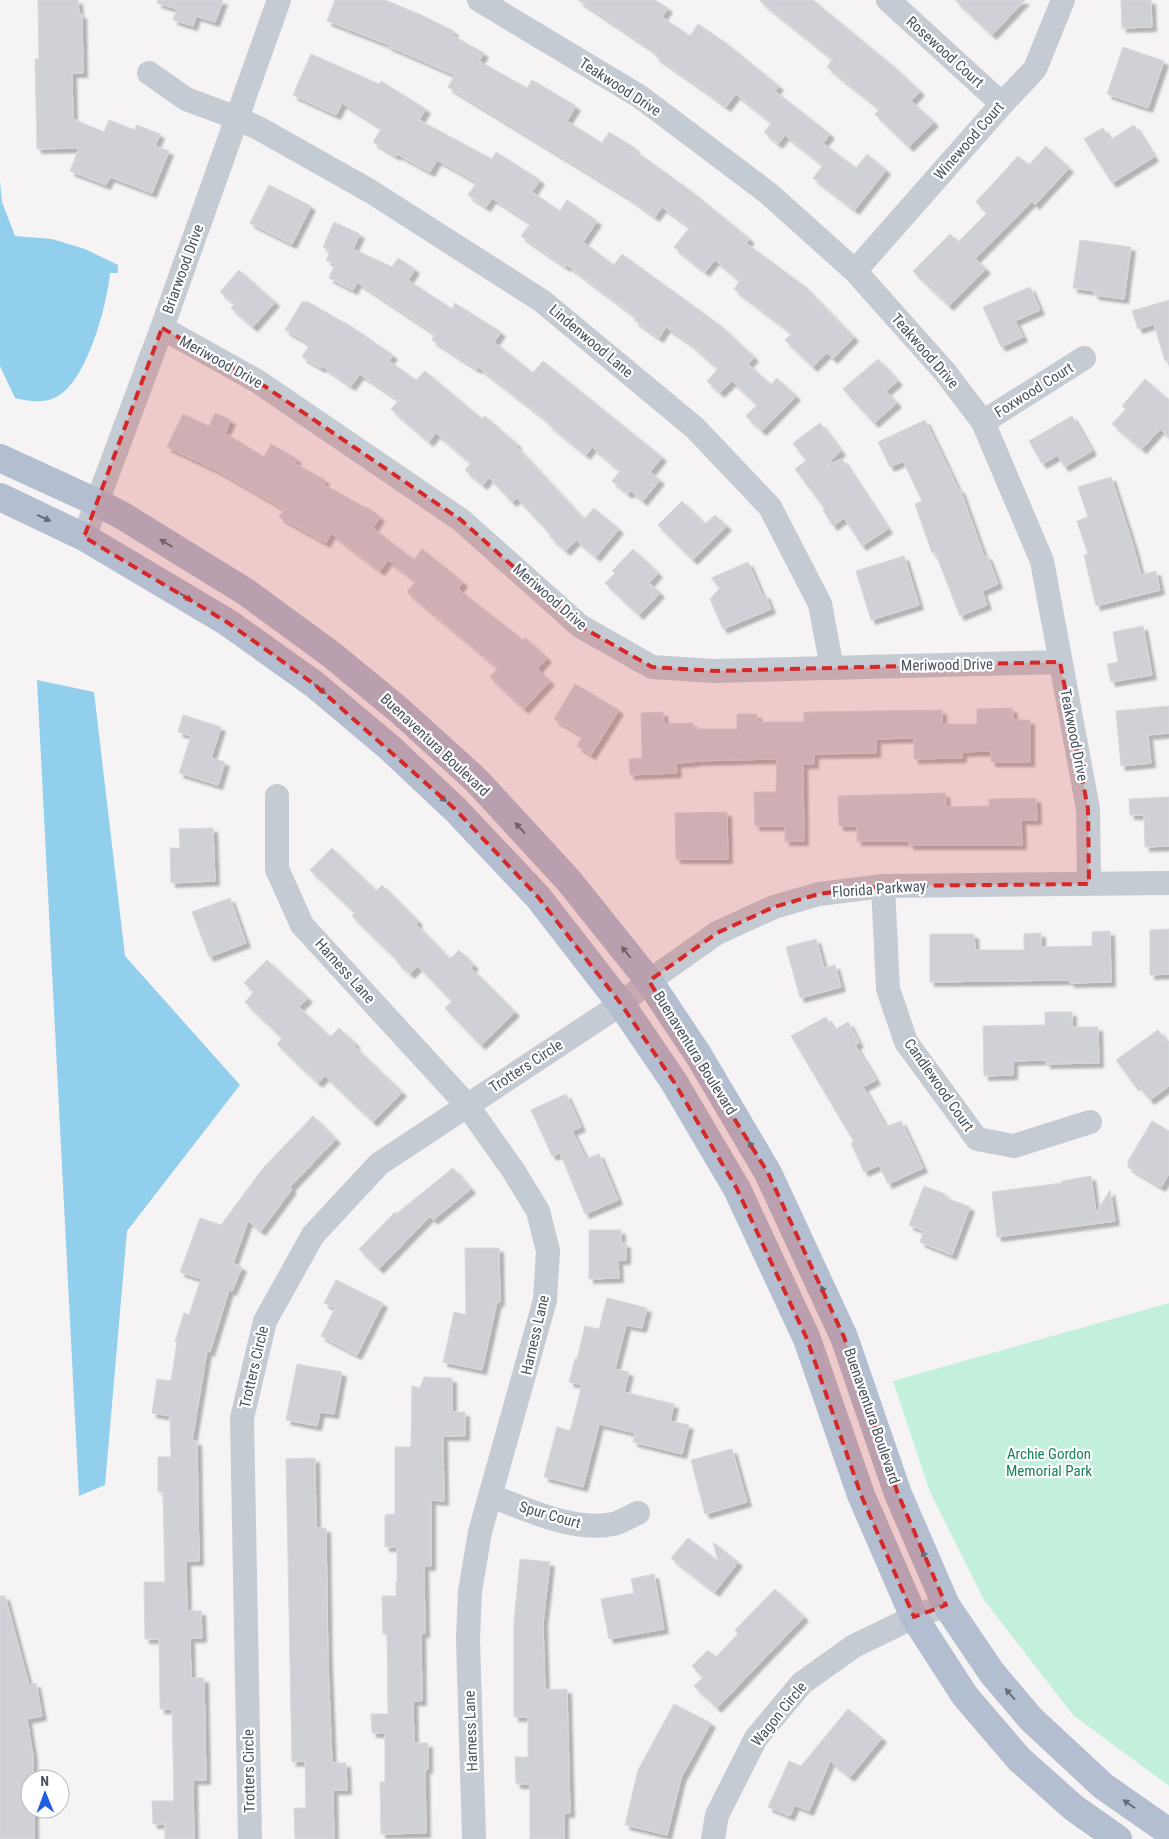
<svg xmlns="http://www.w3.org/2000/svg" width="1169" height="1839" viewBox="0 0 1169 1839" font-family="'Roboto Condensed',sans-serif">
  <style>
    .green { fill: #c3f0da }
    .water { fill: #91cfec }
    .building { fill: #cfd1d7; stroke: #d7d8de; filter: url(#shadow) }
    .lines { fill: none; stroke-linecap: round; stroke-linejoin: round }
    .minor { stroke: #c4cbd3; stroke-width: 24 }
    .major { stroke: #b3bfd0; stroke-width: 28 }
    .oneway { fill: #646e7c }
    .marked { fill: #d62828; fill-opacity: 0.2; stroke: #d62828; stroke-width: 4; stroke-dasharray: 10 6; stroke-linejoin: round }
    .labels { text-anchor: middle; dominant-baseline: central; stroke-width: 4.5; stroke-linejoin: round; paint-order: stroke }
    .street-label { font-size: 15px; fill: #4a5360; stroke: #fff }
    .park-label { font-size: 15px; fill: #19835a; stroke: #fff }
  </style>
  <defs>
    <filter id="shadow"><feDropShadow dx="4.5" dy="4.5" stdDeviation="1" flood-color="#0004"/></filter>
  </defs>
  <rect width="100%" height="100%" fill="#f5f3f3"/>
  <path class="green" d="M1169 1303V1786L1073 1715 984 1600 930 1492 893 1381Z"/>
  <path class="water" d="M0 181 2 202 15 236 52 239 85 249 118 265V273H110C107 305 87 382 56 397 44 404 28 401 15 398L0 366Z
    M37 680 94 692 125 956 240 1085 127 1231 105 1485 79 1496Z"/>
  <path class="building" d="M38 0H78L79 14H82L83 73H72L73 119 104 132 109 120 135 130 137 125 160 134 155 146 169 151 152 193 110 177 106 185 70 171 79 148 37 149 35 59H39Z
    M158 0H223L215 22 196 16 193 26 173 20 177 9 157 3Z
    M335 0H385L419 14 454 31 452 35 484 53 479 61 527 88 532 80 576 106 567 121 602 143 609 132 635 148 634 150 691 191 750 239 746 243 803 285 854 337 833 359 827 353 813 367 785 340 792 333 734 289 740 281 715 260 705 272 674 247 690 227 662 207 655 217 626 196 448 87 455 75 388 46 389 45 327 21Z
    M578 0H655L668 8 662 17 690 36 698 24 726 43 779 86 775 91 830 134 823 143 856 168 867 154 886 170 855 210 813 178 823 165 785 135 778 144 764 132 772 123 736 94 726 107 708 93 655 56 657 53Z
    M759 0H813L893 66 920 91 911 101 934 122 909 147 875 114 880 109 827 67 833 59Z
    M955 0H1025L992 35Z
    M1121 0H1151L1152 27 1122 28Z
    M1123 47 1164 61 1148 108 1107 94Z
    M311 54 379 84 381 81 426 109 419 120 492 159 496 152 540 180 532 192 560 211 567 200 597 221 583 242 614 265 622 254 721 326 754 357 748 364 771 385 777 378 796 396 762 431 746 416 757 405 732 381 720 393 707 381 718 369 688 342 666 327 659 338 634 320 636 317 567 265 566 267 521 236 531 223 492 198 486 207 468 195 477 182 437 160 430 172 397 154 396 156 373 142 382 128 342 103 336 115 293 95Z
    M1134 125 1154 157 1112 183 1084 139 1103 128 1110 140Z
    M1046 146 1069 168 1035 205 1032 201 975 259 986 269 949 306 913 271 950 234 958 242 987 213 976 202 1018 156 1029 165Z
    M269 185 311 206 292 244 250 223Z
    M334 222 360 234 353 249 392 267 398 258 415 269 408 280 452 309 455 303 501 332 494 342 533 373 543 361 662 457 650 472 660 480 643 501 631 491 628 494 612 481 620 471 592 447 586 455 548 424 550 423 478 367 477 369 432 340 435 334 357 282 353 290 329 278 335 264 326 260 330 252 323 247Z
    M1080 240 1131 247 1124 299 1094 295V291L1073 288Z
    M239 270 275 302 253 327 231 308 235 304 220 292Z
    M1030 287 1040 310 1015 321 1023 337 1001 347 983 307Z
    M1169 300V361H1165L1154 324 1138 329 1132 311Z
    M302 302H308L352 327 393 355 389 361 416 380 425 371 482 419 485 416 517 444 516 446 584 519 594 508 619 529 596 557 576 540 566 551 550 537 551 535 517 498 512 502 489 477 483 485 465 470 471 463 436 433 429 442 391 409 399 400 360 374 351 386 322 366 321 368 302 357 310 344 285 330Z
    M878 359 898 381 886 391 897 403 874 423 843 389Z
    M1145 379 1169 400V437L1160 429 1142 449 1112 424 1126 409 1122 406Z
    M215 413 231 420 225 433 264 457 271 444 297 459 294 463 325 480 323 484 366 508 367 507 380 517 373 528 414 560 422 549 463 582 458 589 523 640 526 638 547 658 537 669 550 681 524 709 490 677 498 668 407 592 416 581 388 560 380 571 331 533 326 543 279 517 284 509 218 471 167 447 183 414 209 426Z
    M1072 416 1092 451 1064 467 1058 455 1042 464 1029 441Z
    M925 420 958 489H960L984 556 987 555 998 584 982 591 987 605 960 616 935 552 932 553 915 504 922 501 903 461 890 467 878 442Z
    M820 423 841 451 825 466 842 459 888 529 862 546 844 518 833 526 823 510 825 509 795 469 806 461 793 443Z
    M1111 477 1133 545 1141 575 1156 571 1160 590 1096 606 1084 555 1088 554 1077 521 1088 517 1078 487Z
    M682 501 705 524 715 515 727 526 693 560 658 525Z
    M633 549 658 573 649 583 660 593 639 615 605 583 615 573 612 571Z
    M904 556 919 605 871 620 856 571Z
    M748 562 762 595 765 594 771 609 723 629 710 599 720 588 711 578Z
    M1143 626 1152 675 1111 682 1107 664 1118 662 1113 632Z
    M575 684 619 710 591 755 577 746 583 736 554 719Z
    M1169 706V733L1148 735 1151 763 1121 766 1116 711Z
    M1012 708 1014 720H1030V762H991V751L962 752V758L914 759V738L876 739V753L814 754V764H803L804 841H785V826H755L754 792H776L777 759 694 761V762L676 763 677 773 630 775 629 759 642 758 641 713 663 712 664 724 693 723V729H737V714H757V722H804V712L942 710V724H977V709Z
    M183 715 221 727 211 758 225 762 218 785 179 773 191 736 178 732Z
    M945 793 946 807 989 806V799L1036 798 1037 820H1021L1022 845H909V841H857V826H839L838 796Z
    M1169 797V846L1145 847 1144 815H1130L1129 799Z
    M727 812 728 859H676L675 813Z
    M213 828 215 881 171 883 170 848H180L179 829Z
    M332 848 376 891 382 885 418 921 416 924 450 959 459 950 474 965 471 968 515 1012 481 1045 445 1008 452 1001 418 966 410 974 397 962 398 961 352 916 355 913 310 870Z
    M230 898 246 943 209 957 192 912Z
    M1169 929V974L1150 975V930Z
    M1110 931 1111 982 1070 983V980L930 982V934H974L975 950H1024V934L1041 933V947L1092 946V932Z
    M816 939 824 968 835 965 841 987 800 998 786 947Z
    M267 960 308 998 299 1007 330 1037 339 1028 356 1044 354 1046 402 1092 373 1122 325 1076 318 1083 277 1044 282 1038 245 1002 254 992 244 983Z
    M1045 1012H1072V1027H1098L1099 1063 1046 1064V1060L1013 1061V1075L984 1076 983 1026 1045 1025Z
    M826 1017 834 1030 848 1022 859 1043 855 1045 876 1080 863 1087 886 1127 901 1121 923 1168 888 1184 879 1165 864 1172 851 1143 854 1142 791 1036Z
    M1158 1030 1169 1045V1086L1150 1100 1137 1084 1135 1086 1116 1060Z
    M566 1094 581 1127 572 1131 586 1159 599 1154 618 1200 585 1214 560 1153 552 1156 531 1110Z
    M313 1116 336 1139 290 1187 292 1189 261 1231 248 1221 233 1263 242 1267 232 1291 229 1290 210 1352 207 1351 192 1441H197L199 1561H186L187 1611H201L202 1638H190L191 1678H204L206 1780H193L194 1839H165V1824H153L152 1801H174L172 1709H160L159 1639H145L144 1582H165L163 1491 158 1492V1457H171L170 1416 152 1413 157 1379 171 1381 177 1342H175L184 1313 189 1315 201 1279 180 1272 200 1218 221 1225 264 1167Z
    M1152 1121 1169 1131V1174L1161 1187 1128 1167V1161Z
    M453 1168 471 1189 433 1220 430 1216 379 1269 359 1249 395 1212 396 1214Z
    M1091 1176 1096 1213 1110 1190 1115 1221 997 1237 992 1192 1062 1183V1181Z
    M924 1186 945 1194 944 1197 970 1207 952 1255 920 1242 924 1231 909 1225Z
    M589 1230H621V1243H626V1260H618L619 1278 589 1279Z
    M465 1248H499L500 1302H497L482 1370 443 1362 449 1336 451 1337 449 1335 454 1312 466 1315Z
    M336 1280 383 1303 357 1355 321 1336 335 1308 324 1303Z
    M607 1298 647 1308 642 1328 626 1325 615 1369 629 1372 624 1392 674 1404 670 1421 689 1425 682 1454 633 1442 635 1433 599 1424 583 1487 544 1477 557 1427 570 1431 582 1385 569 1382 575 1359H577L585 1326 599 1329Z
    M297 1364 342 1372 334 1414 320 1412 317 1426 286 1420Z
    M424 1377 452 1378V1412H465V1436H443L444 1501 431 1500V1566H424L425 1633H421L422 1701H413L414 1743H428V1769H425L426 1833 381 1834 380 1782H385V1733H372L371 1714H388L387 1634H383L382 1596H396V1582H397V1547H385V1515L395 1514V1447H411L412 1386 420 1388Z
    M732 1449 747 1502 705 1514 691 1460Z
    M315 1458 316 1528H326L328 1663 332 1763H346L347 1790H333L334 1839H295L294 1808H306L305 1761 292 1762 286 1459Z
    M688 1538 718 1561 713 1542 738 1562 715 1592 671 1558Z
    M520 1559 550 1562 543 1623 545 1690 567 1689 570 1813H564V1839H530V1784H516L515 1757H528V1717H514V1622Z
    M654 1574 664 1629 609 1639 601 1599 634 1593 631 1579Z
    M775 1589 804 1617 717 1708 694 1686 703 1677 692 1666 708 1650 716 1657 738 1634 735 1630Z
    M0 1596H5L29 1685 36 1683 42 1716 27 1719 33 1756V1779H30V1809H34V1839H0Z
    M674 1704 711 1723 681 1778 667 1835 625 1825 638 1770Z
    M848 1709 882 1738 850 1777 830 1761 809 1811 795 1805 790 1816 768 1807 789 1761 801 1766Z"/>
  <g class="lines">
    <path class="minor" d="M479 0 639 96 768 193 855 271 945 372 983 422 1042 561 1088 809 1089 884
      M888 0 1002 104
      M149 73 186 99 237 118 260 129 370 191 542 301 695 428 770 507 820 604 832 668
      M855 271 1002 104 1035 69 1063 0
      M162 328 257 381 461 520 580 626 652 667 714 671 1060 662
      M983 422 1084 358
      M84 537 162 328 279 0
      M277 796V869L302 925 467 1105 513 1170 538 1211 548 1251 545 1300 480 1532 470 1591 468 1639 474 1839
      M883 886 888 989 906 1042 977 1139 1014 1146 1090 1122
      M491 1496C529 1510 572 1532 613 1524 622 1522 630 1516 638 1513
      M250 1839 242 1418 265 1321 313 1235 379 1164 621 1004 649 981 717 933 774 907 819 894 883 886 1169 883
      M713 1839 717 1815 756 1738 802 1683 854 1646 914 1617 946 1605"/>
    <path class="major" d="M0 458 98 503 123 516 246 592 332 655 400 711 476 780 569 881 649 981 699 1056 768 1173 844 1337 898 1494 946 1605 992 1673 1031 1719 1103 1786 1169 1832
      M0 497 84 537 227 622 314 684 389 747 456 810 538 897 621 1004 674 1082 737 1189 807 1339 861 1495 914 1617 965 1696 1019 1759 1074 1808 1118 1839"/>
  </g>
  <defs><path id="oneway-solid" d="M-6-.8H1V-3.2L6.5 0L1 3.2V.8H-6Z" transform="scale(1.25)"/></defs>
  <g class="oneway">
    <use href="#oneway-solid" transform="translate(44 518) rotate(25)"/>
    <use href="#oneway-solid" transform="translate(166 543) rotate(-149)"/>
    <use href="#oneway-solid" transform="translate(186 597) rotate(31)"/>
    <use href="#oneway-solid" transform="translate(320 689) rotate(40)"/>
    <use href="#oneway-solid" transform="translate(441 797) rotate(43)"/>
    <use href="#oneway-solid" transform="translate(520 828) rotate(-133)"/>
    <use href="#oneway-solid" transform="translate(626 952) rotate(-129)"/>
    <use href="#oneway-solid" transform="translate(752 1147) rotate(-120)"/>
    <use href="#oneway-solid" transform="translate(824 1292) rotate(-115)"/>
    <use href="#oneway-solid" transform="translate(925 1557) rotate(-113)"/>
    <use href="#oneway-solid" transform="translate(1010 1694) rotate(-131)"/>
    <use href="#oneway-solid" transform="translate(1129 1804) rotate(-145)"/>
  </g>
  <path class="marked" d="M162 328 257 381 461 520 580 626 652 667 714 671 1060 662 1088 809 1089 884 883 886 819 894 774 907 717 933 649 981 768 1173 844 1337 898 1494 946 1605 914 1617 861 1495 807 1339 737 1189 674 1082 621 1004 538 897 456 810 314 684 227 622 84 537Z"/>
  <g class="labels">
    <g class="street-label">
      <text transform="translate(945 52) rotate(42)">Rosewood Court</text>
      <text transform="translate(620 87) rotate(33)">Teakwood Drive</text>
      <text transform="translate(969 141) rotate(-49)">Winewood Court</text>
      <text transform="translate(183 269) rotate(-70)">Briarwood Drive</text>
      <text transform="translate(591 341) rotate(40)">Lindenwood Lane</text>
      <text transform="translate(925 351) rotate(49)">Teakwood Drive</text>
      <text transform="translate(221 362) rotate(29)">Meriwood Drive</text>
      <text transform="translate(1034 390) rotate(-32)">Foxwood Court</text>
      <text transform="translate(550 597) rotate(41)">Meriwood Drive</text>
      <text transform="translate(947 665) rotate(-1)">Meriwood Drive</text>
      <text transform="translate(1074 735) rotate(79)">Teakwood Drive</text>
      <text transform="translate(435 745) rotate(43)">Buenaventura Boulevard</text>
      <text transform="translate(879 889) rotate(-4)">Florida Parkway</text>
      <text transform="translate(345 971) rotate(48)">Harness Lane</text>
      <text transform="translate(695 1053) rotate(58)">Buenaventura Boulevard</text>
      <text transform="translate(526 1066) rotate(-33)">Trotters Circle</text>
      <text transform="translate(939 1085) rotate(55)">Candlewood Court</text>
      <text transform="translate(535 1335) rotate(-77)">Harness Lane</text>
      <text transform="translate(254 1367) rotate(-77)">Trotters Circle</text>
      <text transform="translate(872 1416) rotate(71)">Buenaventura Boulevard</text>
      <text transform="translate(550 1515) rotate(16)">Spur Court</text>
      <text transform="translate(779 1714) rotate(-51)">Wagon Circle</text>
      <text transform="translate(471 1731) rotate(-92)">Harness Lane</text>
      <text transform="translate(249 1771) rotate(-91)">Trotters Circle</text>
    </g>
    <g class="park-label">
      <text x="1049" y="1454">Archie Gordon<tspan x="1049" dy="17">Memorial Park</tspan></text>
    </g>
  </g>
  <g transform="translate(45 1794) rotate(359)"><circle r="24" fill="#ffffff" stroke="#b7babf"/>
  <path d="M0-4L9 19L0 12L-9 19Z" fill="#1d5ee4"/>
  <text y="-8" font-size="14" font-weight="bold" text-anchor="middle" fill="#4a5360">N</text>
  </g>
</svg>
